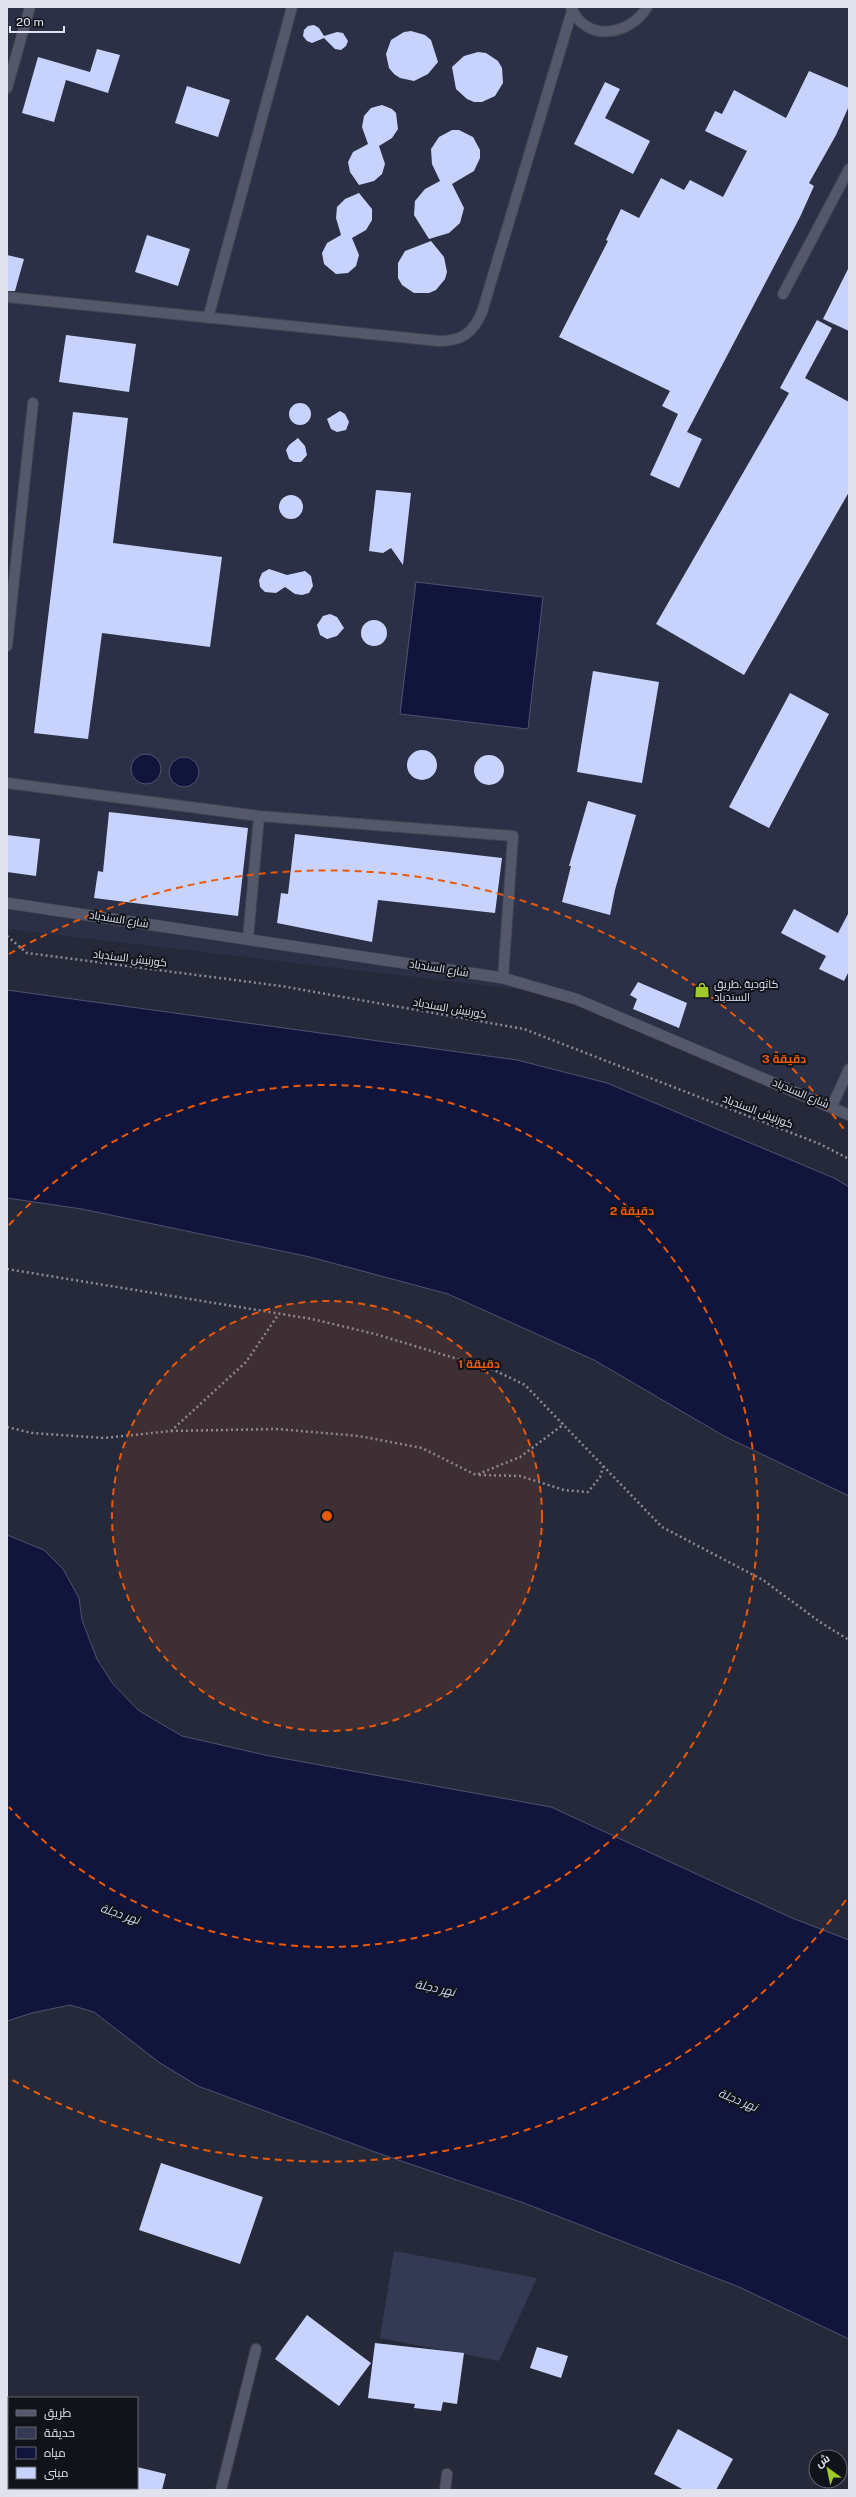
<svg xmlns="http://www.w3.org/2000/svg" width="856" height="2497" viewBox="0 0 856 2497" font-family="'Public Sans',Cairo,sans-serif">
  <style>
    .built { fill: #2b3046 }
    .green { fill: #343a54 }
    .water { fill: #11153c; stroke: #4f5371 }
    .building { fill: #c8d3fd }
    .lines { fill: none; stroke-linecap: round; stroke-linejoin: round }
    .service-casing { stroke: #414451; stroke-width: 12 }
    .minor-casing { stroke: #414451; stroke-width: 12 }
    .path { stroke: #898c99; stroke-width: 2.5; stroke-dasharray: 2 3; stroke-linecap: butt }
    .service { stroke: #54586a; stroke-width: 10 }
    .minor { stroke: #54586a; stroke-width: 11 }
    .ring { fill: none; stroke: #e8590c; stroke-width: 2; stroke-dasharray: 7 5 }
    .labels { text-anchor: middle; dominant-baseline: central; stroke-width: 4; stroke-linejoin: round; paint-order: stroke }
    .street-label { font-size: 11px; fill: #e0e3ee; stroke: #11131a }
    .poi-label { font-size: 11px; fill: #e0e3ee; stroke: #11131a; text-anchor: start }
    .water-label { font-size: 12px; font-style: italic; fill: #ced6f3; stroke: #11131a }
    .centre { fill: #e8590c; stroke: #11131a; stroke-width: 2 }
    .ring-label { font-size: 12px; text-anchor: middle; font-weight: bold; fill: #e8590c; stroke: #11131a; stroke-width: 4; stroke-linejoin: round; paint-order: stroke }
  </style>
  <rect width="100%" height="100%" fill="#262939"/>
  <path class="built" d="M7 7H849V1115L558 994 7 929Z"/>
  <path class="green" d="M394 2251 537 2278 499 2361 380 2338Z"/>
  <path class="water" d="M416 582 543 597 528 729 400 714Z
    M131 769a15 15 0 1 1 30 0a15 15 0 1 1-30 0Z
    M169 772a15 15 0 1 1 30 0a15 15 0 1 1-30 0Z
    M7 990 517 1060 607 1083 834 1178 849 1187V1496L724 1436 594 1360 448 1294 310 1257 82 1209 7 1198Z
    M7 1535 44 1550 63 1569 79 1598 82 1620 97 1659 113 1684 138 1710 182 1736 265 1755 551 1807 792 1918 849 1940V2339L739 2287 524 2203 375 2152 198 2086 160 2063 94 2012 70 2005 32 2013 7 2021Z"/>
  <path class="building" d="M314 25 319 28 324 36 337 32 343 33 348 41 346 46 341 50 335 49 324 38 312 43 307 41 303 36 304 30 308 26Z
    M411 31 425 35 431 40 438 62 428 74 414 81 400 78 394 74 389 68 386 54 391 40 404 32Z
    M97 49 120 55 108 93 66 80 54 122 22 113 38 57 90 72Z
    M478 52 486 53 498 61 502 68 503 83 495 96 482 102H474L467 99 456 89 452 67 464 56Z
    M809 71 849 88V106L836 135 809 183 814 186 800 217 687 432 702 439 679 488 650 475 678 414 662 406 670 391 559 337 608 241 606 240 621 209 639 218 661 178 684 190 690 180 723 197 747 151 705 131 715 111 722 114 734 90 786 118Z
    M605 82 620 89 605 118 650 141 633 174 574 144Z
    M187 86 230 100 218 137 175 123Z
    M382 105 392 109 396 113 398 129 392 138 379 146 385 164 382 174 374 181 359 185 350 172 348 162 353 152 368 144 362 127 364 116 371 108Z
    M452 130H459L473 137 480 150V158L474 171 452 184 464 208 460 223 449 233 429 239 414 215 415 201 425 189 440 181 432 164 431 149 439 137Z
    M359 193 372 209V220L366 230 352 238 359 255 356 266 348 273 336 274 324 264 322 253 327 243 341 235 336 218 337 207 345 199Z
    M147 235 190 249 178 286 135 272Z
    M431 241 444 257 447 272 445 279 436 290 429 293H414L402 285 398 278V263L405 251Z
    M7 255 24 259 15 291H7Z
    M849 267V331L823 319Z
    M817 320 832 328 805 378 849 402V492L744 675 656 624 789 393 780 388Z
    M66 335 136 344 129 392 59 382Z
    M289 414a11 11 0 1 1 22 0a11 11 0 1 1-22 0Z
    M340 411 345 414 349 422 346 430 337 432 331 429 327 419Z
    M73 412 128 418 113 543 222 557 210 647 102 633 88 739 34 733Z
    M298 438 305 446 307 455 301 462H294L289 459 286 450 289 445Z
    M376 490 411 493 403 565 391 548 383 553 369 551Z
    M279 507a12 12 0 1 1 24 0a12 12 0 1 1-24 0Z
    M269 569 287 575 305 571 311 576 313 586 309 593 302 595 295 594 285 587 276 593 265 592 260 587 259 580 262 573Z
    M330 614 337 617 344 628 337 636 327 639 320 635 317 625 323 616Z
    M361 633a13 13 0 1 1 26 0a13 13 0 1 1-26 0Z
    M593 671 659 682 642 783 577 772Z
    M790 693 829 714 769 828 729 807Z
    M407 765a15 15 0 1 1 30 0a15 15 0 1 1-30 0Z
    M474 770a15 15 0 1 1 30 0a15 15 0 1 1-30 0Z
    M588 801 636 815 615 890 610 915 562 902 571 866H569Z
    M109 812 248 828 238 916 94 898 98 871 103 872Z
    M295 834 502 858 495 913 378 900 372 942 277 923 281 893 288 894Z
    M7 835 40 839 36 876 7 872Z
    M794 909 838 933 849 912V971L844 981 819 969 826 956 781 933Z
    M638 982 687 1003 679 1028 633 1009 637 999 630 995Z
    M161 2163 263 2197 240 2264 139 2230Z
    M307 2315 371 2363 339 2406 275 2359Z
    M375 2343 464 2353 457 2404 443 2402 441 2411 414 2408 415 2404 368 2398Z
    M537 2347 568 2356 561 2378 530 2368Z
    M678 2429 733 2459 716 2490H684L654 2474Z
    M137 2467 166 2474 162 2490H137Z"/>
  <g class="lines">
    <defs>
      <path id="service" d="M571 7C585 43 630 36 647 7
        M7 88 30 7
        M783 294 849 169
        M7 297 439 341C462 341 473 333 482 312L572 11
        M208 318 292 7
        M7 646 33 403
        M7 783 259 816 513 836 503 978
        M248 939 259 816
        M832 1106 849 1069
        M221 2490 256 2349
        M445 2490 447 2474"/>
      <path id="minor" d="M7 903 503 978 576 999 849 1115"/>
    </defs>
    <use href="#service" class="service-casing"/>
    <use href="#minor" class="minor-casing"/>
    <path class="path" d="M7 936 27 953 281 986 524 1029 820 1144 849 1159
      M7 1269 312 1319 375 1334 494 1370 525 1385 662 1527 763 1580 820 1622 849 1640
      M7 1427 32 1433 104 1438 171 1431 246 1362 278 1315
      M171 1431 277 1429 359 1436 422 1448 476 1475 520 1457 564 1424
      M479 1475 520 1476 564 1490 588 1492 600 1477 603 1467"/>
    <use href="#service" class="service"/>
    <use href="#minor" class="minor"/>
  </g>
  <circle cx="327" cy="1516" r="215" fill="#e8590c" fill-opacity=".12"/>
  <g class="ring">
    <circle cx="327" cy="1516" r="215"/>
    <path d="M9 1225A431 431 0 1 1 9 1807"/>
    <path d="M846 1900A646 646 0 0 1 9 2078M9 954A646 646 0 0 1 846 1132"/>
  </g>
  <defs>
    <symbol id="shop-bare" viewBox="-9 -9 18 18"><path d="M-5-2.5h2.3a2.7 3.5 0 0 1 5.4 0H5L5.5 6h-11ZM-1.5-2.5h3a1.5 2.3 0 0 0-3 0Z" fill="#a0c92b" stroke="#11131a" stroke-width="2.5" paint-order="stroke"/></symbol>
  </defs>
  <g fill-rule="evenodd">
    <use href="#shop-bare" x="691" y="979" width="22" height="22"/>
  </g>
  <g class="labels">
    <g class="street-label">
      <text transform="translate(119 919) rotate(9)">شارع السندباد</text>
      <text transform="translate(130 958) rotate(7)">كورنيش السندباد</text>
      <text transform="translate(439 968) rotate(9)">شارع السندباد</text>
      <text transform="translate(450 1008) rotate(10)">كورنيش السندباد</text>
      <text transform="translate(801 1093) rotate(23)">شارع السندباد</text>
      <text transform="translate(758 1111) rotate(21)">كورنيش السندباد</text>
    </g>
    <g class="poi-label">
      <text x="714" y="984">كاثودية .طريق<tspan x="714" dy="13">السندباد</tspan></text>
    </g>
    <g class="water-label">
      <text transform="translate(120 1914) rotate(19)">نهر دجلة</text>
      <text transform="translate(435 1988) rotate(12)">نهر دجلة</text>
      <text transform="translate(738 2100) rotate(22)">نهر دجلة</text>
    </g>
  </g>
  <circle cx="327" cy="1516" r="6" class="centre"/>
  <g class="ring-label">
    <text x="784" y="1063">3 دقيقة</text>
    <text x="632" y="1215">2 دقيقة</text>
    <text x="479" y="1368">1 دقيقة</text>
  </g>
  <rect width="856" height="2497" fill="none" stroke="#e0e3ee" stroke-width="16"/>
  <rect x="8" y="2397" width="130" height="92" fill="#11131a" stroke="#64666f"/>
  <rect x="16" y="2410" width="20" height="6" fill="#54586a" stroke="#64666f"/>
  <text x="44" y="2417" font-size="12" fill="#e0e3ee">طريق</text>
  <rect x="16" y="2427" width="20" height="12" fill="#343a54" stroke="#64666f"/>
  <text x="44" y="2437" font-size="12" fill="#e0e3ee">حديقة</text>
  <rect x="16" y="2447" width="20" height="12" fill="#11153c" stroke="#64666f"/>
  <text x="44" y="2457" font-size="12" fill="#e0e3ee">مياه</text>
  <rect x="16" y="2467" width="20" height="12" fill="#c8d3fd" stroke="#64666f"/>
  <text x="44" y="2477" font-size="12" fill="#e0e3ee">مبنى</text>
  <g transform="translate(828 2469) rotate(327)"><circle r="19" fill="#11131a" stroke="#64666f"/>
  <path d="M0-3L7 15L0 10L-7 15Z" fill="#a0c92b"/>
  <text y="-6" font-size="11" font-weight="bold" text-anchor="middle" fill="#e0e3ee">ش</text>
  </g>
  <path d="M10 26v6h54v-6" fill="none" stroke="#e0e3ee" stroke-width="2"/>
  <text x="16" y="26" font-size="12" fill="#e0e3ee" stroke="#11131a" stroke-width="3" paint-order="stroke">20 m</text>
</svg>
